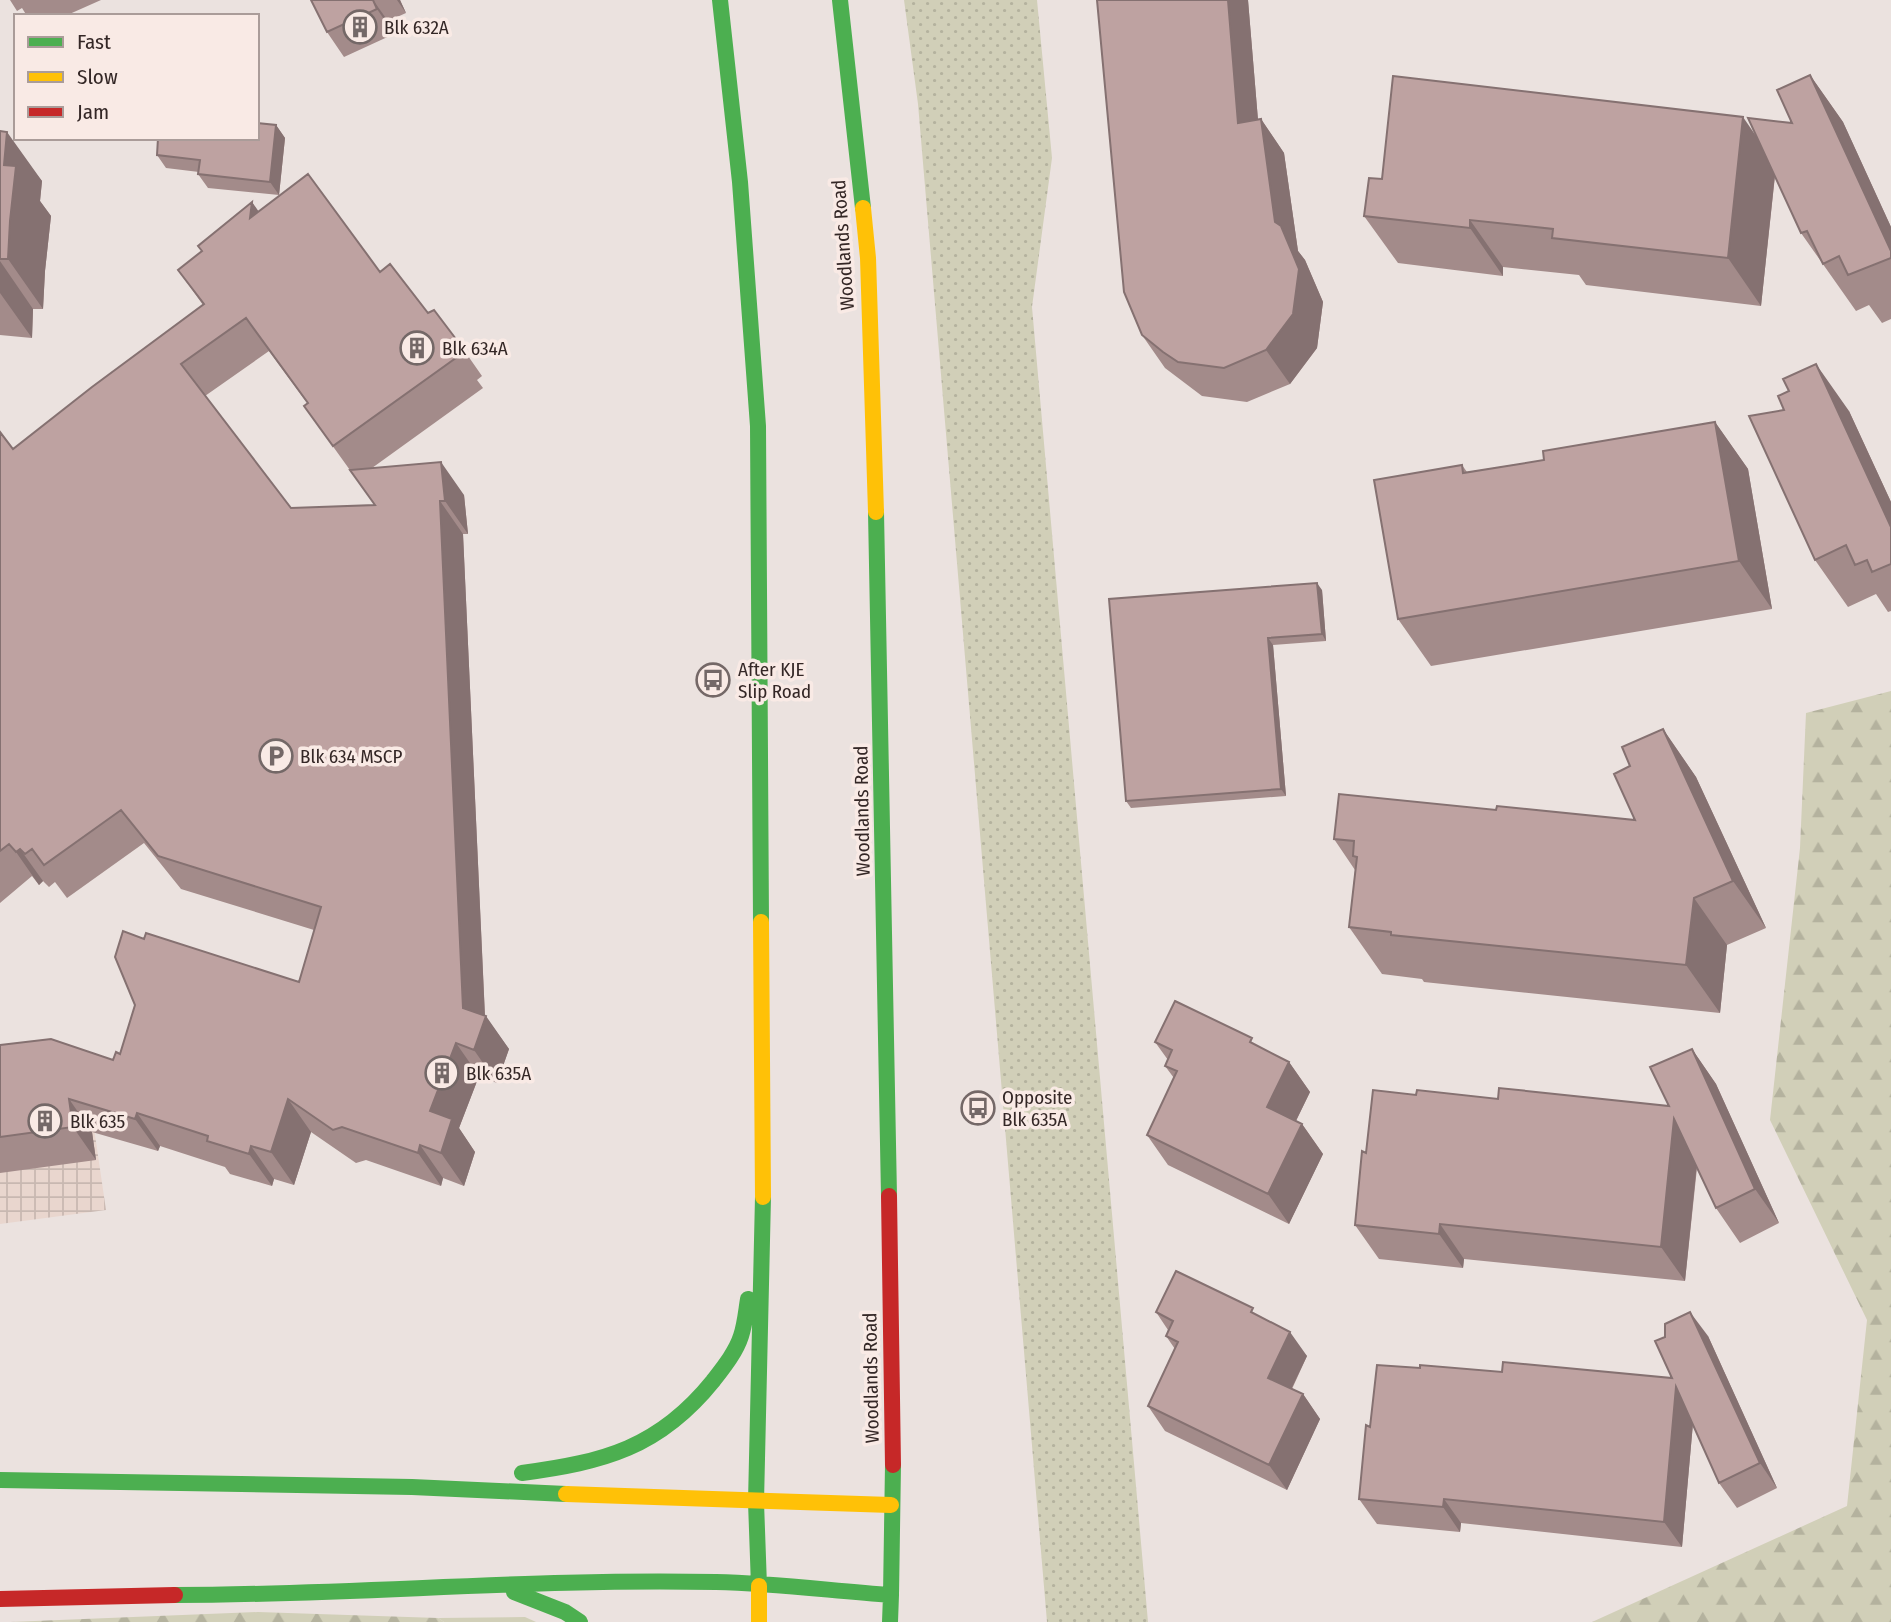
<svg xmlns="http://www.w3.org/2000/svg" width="1891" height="1622" viewBox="0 0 1891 1622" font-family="'Fira Sans Condensed',sans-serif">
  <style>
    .green { fill: #d1cfb8 }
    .forest { fill: url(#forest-firs) }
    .park { fill: url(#park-dots) }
    .plaza { fill: url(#plaza-grid) }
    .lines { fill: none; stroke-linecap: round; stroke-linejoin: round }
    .fast { stroke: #4caf50; stroke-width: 16 }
    .slow { stroke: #ffc107; stroke-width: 16 }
    .jam { stroke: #c62828; stroke-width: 16 }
    .wall { fill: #a38b8a; fill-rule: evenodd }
    .shaded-wall { fill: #857171 }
    .building { fill: #bea2a1; stroke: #857171; stroke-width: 2 }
    .labels { text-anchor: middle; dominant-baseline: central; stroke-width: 7; stroke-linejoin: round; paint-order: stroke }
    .poi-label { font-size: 19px; fill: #342726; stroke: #f9eae5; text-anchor: start }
    .street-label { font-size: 19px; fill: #342726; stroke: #f9eae5 }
  </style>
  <defs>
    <pattern id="forest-firs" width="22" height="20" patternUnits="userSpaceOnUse" patternTransform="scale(1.75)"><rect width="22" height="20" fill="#d1cfb8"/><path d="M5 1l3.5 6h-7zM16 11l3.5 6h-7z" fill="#b4b29e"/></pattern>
    <pattern id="park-dots" width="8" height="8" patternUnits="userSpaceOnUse" patternTransform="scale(1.75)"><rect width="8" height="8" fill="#d1cfb8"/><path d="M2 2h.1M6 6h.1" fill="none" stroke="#b4b29e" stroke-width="1.8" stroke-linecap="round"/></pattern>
    <pattern id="plaza-grid" width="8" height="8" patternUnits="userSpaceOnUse" patternTransform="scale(1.75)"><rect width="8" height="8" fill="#e9d6ce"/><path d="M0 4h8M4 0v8" fill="none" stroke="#c8b8b1"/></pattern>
  </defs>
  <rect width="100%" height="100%" fill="#ebe2df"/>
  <path class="green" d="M525 1617 536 1622H444L438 1618Z"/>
  <path class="forest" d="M1891 691V1622H1592L1847 1506 1867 1320 1770 1120 1800 848 1806 713Z
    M258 1612 438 1618 444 1622H10Z"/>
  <path class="park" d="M904 0H1037L1052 158 1032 307 1148 1622H1047L918 104Z"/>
  <path class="plaza" d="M85 1067 106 1210 0 1224V1079Z"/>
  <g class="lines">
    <path class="fast" d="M720 0 740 182 758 426 761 922
      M840 0 863 208
      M876 512 889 1196
      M522 1473C604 1462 659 1448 713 1381 723 1368 736 1352 741 1336 745 1324 746 1311 748 1299
      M0 1480 412 1487 566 1494
      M759 1586 756 1502 763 1197
      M514 1592 565 1612 580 1622
      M175 1595C356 1595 536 1578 716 1582 774 1583 833 1591 891 1595L893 1465
      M890 1622 891 1595"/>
    <path class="slow" d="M863 208 868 258 876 512
      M761 922 763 1197
      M566 1494 891 1505
      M759 1586V1622"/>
    <path class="jam" d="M889 1196 893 1465
      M0 1599 175 1595"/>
  </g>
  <path class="wall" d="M10 0H101L65 16H27L22 8 17 11Z
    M311 0H400L406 13 388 21 394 34 344 57 327 32Z
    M1097 0H1248L1258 120 1261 119 1284 153 1298 251 1305 260 1323 302 1317 348 1290 384 1247 402 1202 396 1165 368 1142 335Z
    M1810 75 1843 122 1891 227V319L1882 323 1869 305 1856 311 1801 233 1775 176 1761 306 1586 285 1579 275 1503 267V276L1398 263 1364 216 1382 179 1758 139 1792 123Z
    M276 125 285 138 279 195 208 188 198 174 199 172 166 168 157 155Z
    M0 131 42 181 40 201 51 216 45 271 43 309H33L32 338 0 335Z
    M252 202 258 212 380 272 428 313 459 343 482 376 477 380 483 388 372 468 464 495 468 534H463L485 1016 509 1049 497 1083 479 1076 459 1128 475 1152 464 1186 443 1178 441 1186 366 1160 356 1163 311 1132 294 1185 274 1179 272 1186 230 1174 225 1167 160 1146 158 1151 92 1132 96 1160 0 1173V1045L113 1060 120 1054 135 1005 144 939 299 982 314 930 181 889 144 843 67 898 55 882 49 887 43 881 39 885 32 876 0 903V432L13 449 203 305 178 270 202 251 198 246ZM269 351 307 403 304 406 375 505 291 508 205 396Z
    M1849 411 1891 502V611L1888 612 1876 594 1848 607 1815 560Z
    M1715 422 1748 469 1772 609 1431 666 1398 619 1462 465 1467 472 1544 460Z
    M1322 590 1326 641 1273 645 1286 796 1131 808 1126 801 1109 599Z
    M1663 729 1696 777 1766 928 1727 945 1720 1013 1424 982 1422 979 1382 974 1349 927 1355 870 1334 839 1496 810 1635 820 1630 766Z
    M1155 1042 1257 1046 1289 1062 1310 1092 1296 1121 1302 1124 1323 1154 1289 1224 1168 1165 1147 1135 1174 1078 1165 1066 1168 1060Z
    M1692 1049 1716 1084 1779 1223 1740 1243 1716 1208 1697 1168 1685 1281 1464 1259 1463 1268 1379 1259 1355 1225 1366 1153 1416 1095 1669 1106Z
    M1156 1312 1257 1315 1307 1356 1292 1389 1303 1394 1320 1419 1287 1490 1165 1431 1148 1406 1175 1349 1166 1336 1168 1330Z
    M1708 1336 1777 1488 1737 1508 1719 1483 1693 1423 1682 1547 1461 1523 1460 1532 1377 1524 1359 1499 1370 1427 1420 1368 1502 1372 1672 1378Z"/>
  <path class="shaded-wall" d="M373 0 388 21 394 34 377 9Z
    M397 0H400L406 13Z
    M1228 0H1248L1261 156 1238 123Z
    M1810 75 1843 122 1891 227V251Z
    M1743 117 1776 165 1761 306 1728 258Z
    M1261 119 1284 153 1298 251 1305 260 1323 302 1317 348 1290 384 1266 350 1275 222Z
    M276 125 285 138 279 195 270 182Z
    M7 132 42 181 40 201 51 216 45 271 43 309 8 259 4 165Z
    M252 202 275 235 250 218Z
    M1470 220 1503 267V276L1470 228Z
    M0 261 33 309 32 338 0 293Z
    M1816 364 1849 411 1891 502V527Z
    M1715 422 1748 469 1772 609 1739 561Z
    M441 462 464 495 468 534 445 501Z
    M440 501 463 534 485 1018 486 1016 509 1049 497 1083 474 1050 463 1008Z
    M1317 583 1322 590 1326 641 1322 634Z
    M1268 638 1273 645 1286 796 1281 789Z
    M1663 729 1696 777 1766 928 1733 881Z
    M20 849 43 881 39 885 16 852Z
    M1694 898 1727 945 1720 1013 1686 965Z
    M456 1043 479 1076 459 1128 475 1152 464 1186 441 1153 430 1111Z
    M1692 1049 1716 1084 1779 1223 1755 1189Z
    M1289 1062 1310 1092 1288 1137 1267 1107Z
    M69 1099 92 1132 96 1160 73 1127Z
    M288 1099 311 1132 294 1185 271 1152Z
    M137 1113 160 1146 158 1151 135 1119Z
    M1674 1119 1698 1153 1685 1281 1661 1247Z
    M1302 1124 1323 1154 1289 1224 1268 1194Z
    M420 1145 443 1178 441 1186 418 1153Z
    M251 1146 274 1179 272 1186 249 1154Z
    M1440 1224 1464 1259 1463 1268 1439 1234Z
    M1690 1312 1708 1336 1777 1488 1760 1463Z
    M1290 1332 1307 1356 1285 1402 1268 1378Z
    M1676 1387 1694 1412 1682 1547 1664 1522Z
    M1303 1394 1320 1419 1287 1490 1269 1465Z
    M1444 1499 1461 1523 1460 1532 1443 1507Z"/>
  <path class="building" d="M311 0H373L377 9 327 32Z
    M1097 0H1228L1238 123 1261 119 1275 222 1281 226 1299 269 1293 314 1266 350 1224 368 1178 362 1163 352 1142 335 1124 292Z
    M1810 75 1891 251V258L1848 275 1839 256 1823 264 1807 231 1801 233 1748 118 1792 123 1777 90Z
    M1393 76 1743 117 1728 258 1552 238 1553 229 1470 220V228L1364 216 1369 178 1382 179Z
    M257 123 276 125 270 182 198 174 200 160 157 155 158 138H257Z
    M0 131 7 132 4 165 16 166 10 221 8 259H0Z
    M308 174 380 272 390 264 428 313 434 310 459 343 454 347 460 355 333 446 304 406 308 403 246 318 181 364 291 508 375 505 350 470 441 462 445 501H440L463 1008 486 1016 474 1050 456 1043 430 1111 452 1119 441 1153 420 1145 418 1153 342 1127 333 1130 288 1099 271 1152 251 1146 249 1154 207 1141 208 1136 137 1113 135 1119 69 1099 73 1127 0 1137V1045L51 1039 113 1060 116 1052 120 1054 135 1005 115 957 123 931 144 939 146 933 299 982 321 907 158 856 121 810 44 865 32 849 25 854 20 849 16 852 9 844 0 851V432L13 449 92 387 204 304 178 270 202 251 198 246 252 202 250 218Z
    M1816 364 1891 527V564L1872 572 1867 560 1855 565 1846 545 1815 560 1749 416 1784 410 1778 396 1789 391 1783 379Z
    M1715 422 1739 561 1398 619 1374 480 1462 465 1463 473 1544 460 1543 451Z
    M1317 583 1322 634 1268 638 1281 789 1126 801 1109 599Z
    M1663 729 1733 881 1694 898 1686 965 1391 935V932L1349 927 1357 857 1353 856 1354 841 1334 839 1339 794 1496 810 1497 806 1635 820 1614 774 1630 766 1622 747Z
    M1175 1001 1252 1038 1250 1042 1289 1062 1267 1107 1302 1124 1268 1194 1147 1135 1177 1071 1165 1066 1172 1050 1155 1042Z
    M1692 1049 1755 1189 1716 1208 1674 1119 1661 1247 1440 1224 1439 1234 1355 1225 1362 1151 1366 1153 1373 1090 1416 1095 1417 1090 1498 1099 1499 1088 1669 1106 1650 1067Z
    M1176 1271 1253 1308 1251 1312 1290 1332 1268 1378 1303 1394 1269 1465 1148 1406 1178 1342 1166 1336 1173 1321 1156 1312Z
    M1690 1312 1760 1463 1719 1483 1676 1387 1664 1522 1444 1499 1443 1507 1359 1499 1366 1425 1370 1427 1377 1365 1420 1368V1365L1502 1372 1503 1362 1672 1378 1655 1341 1665 1337V1324Z"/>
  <defs>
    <symbol id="building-ring" viewBox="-11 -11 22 22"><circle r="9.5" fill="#f9eae5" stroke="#746867" stroke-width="1.5"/><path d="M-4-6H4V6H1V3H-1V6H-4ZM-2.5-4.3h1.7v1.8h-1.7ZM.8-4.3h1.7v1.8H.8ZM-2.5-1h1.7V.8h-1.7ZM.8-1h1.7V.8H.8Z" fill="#746867"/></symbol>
    <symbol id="bus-ring" viewBox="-11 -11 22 22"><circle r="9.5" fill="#f9eae5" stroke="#746867" stroke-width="1.5"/><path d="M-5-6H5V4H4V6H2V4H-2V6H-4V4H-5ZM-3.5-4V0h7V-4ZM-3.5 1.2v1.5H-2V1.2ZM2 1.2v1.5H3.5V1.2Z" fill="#746867"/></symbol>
    <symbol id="parking-ring" viewBox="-11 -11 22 22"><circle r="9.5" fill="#f9eae5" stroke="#746867" stroke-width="1.5"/><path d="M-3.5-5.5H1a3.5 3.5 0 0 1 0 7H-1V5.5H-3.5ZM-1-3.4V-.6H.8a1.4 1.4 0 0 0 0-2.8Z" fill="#746867"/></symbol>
  </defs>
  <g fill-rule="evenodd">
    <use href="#building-ring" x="341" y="8" width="38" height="38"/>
    <use href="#building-ring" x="398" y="329" width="38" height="38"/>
    <use href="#bus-ring" x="694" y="661" width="38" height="38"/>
    <use href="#parking-ring" x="257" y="737" width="38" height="38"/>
    <use href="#building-ring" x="423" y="1054" width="38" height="38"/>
    <use href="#bus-ring" x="959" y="1089" width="38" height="38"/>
    <use href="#building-ring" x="26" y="1102" width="38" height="38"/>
  </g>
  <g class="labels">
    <g class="poi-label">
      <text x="384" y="27">Blk 632A</text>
      <text x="442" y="348">Blk 634A</text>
      <text x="738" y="669">After KJE<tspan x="738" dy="22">Slip Road</tspan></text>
      <text x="300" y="756">Blk 634 MSCP</text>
      <text x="466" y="1073">Blk 635A</text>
      <text x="1002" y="1097">Opposite<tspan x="1002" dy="22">Blk 635A</tspan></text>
      <text x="70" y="1121">Blk 635</text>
    </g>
    <g class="street-label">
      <text transform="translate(843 245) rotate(-94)">Woodlands Road</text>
      <text transform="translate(862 811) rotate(-91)">Woodlands Road</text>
      <text transform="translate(871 1378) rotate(-91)">Woodlands Road</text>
    </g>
  </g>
  <rect x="14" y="14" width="245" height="126" fill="#f9eae5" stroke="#aa9c99" stroke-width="2"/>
  <rect x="28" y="37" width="35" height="10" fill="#4caf50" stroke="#aa9c99" stroke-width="2"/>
  <text x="77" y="49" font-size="21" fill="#342726">Fast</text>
  <rect x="28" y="72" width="35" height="10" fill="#ffc107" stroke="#aa9c99" stroke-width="2"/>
  <text x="77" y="84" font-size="21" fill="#342726">Slow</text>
  <rect x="28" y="107" width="35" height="10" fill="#c62828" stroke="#aa9c99" stroke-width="2"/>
  <text x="77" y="119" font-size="21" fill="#342726">Jam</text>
</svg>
